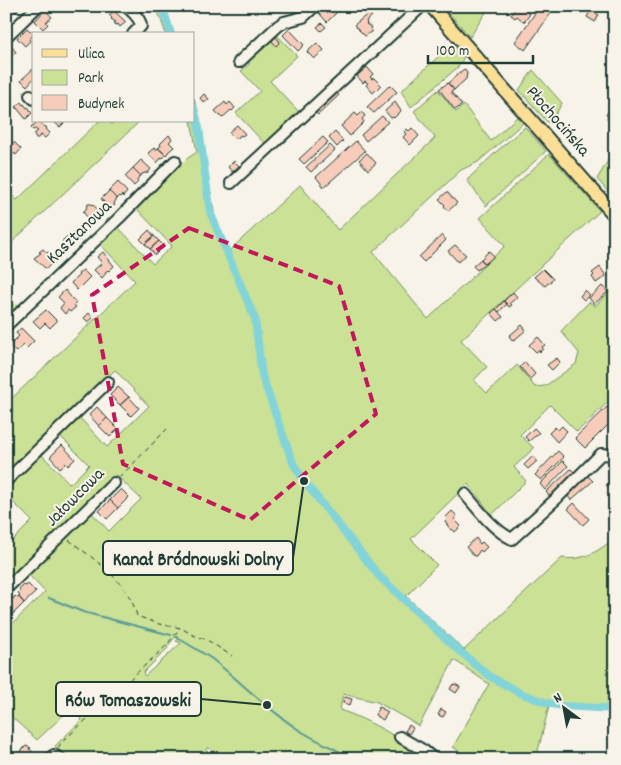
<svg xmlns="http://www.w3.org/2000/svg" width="621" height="765" viewBox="0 0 621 765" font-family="Dekko,sans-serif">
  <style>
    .green { fill: #cae196; stroke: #748f65; fill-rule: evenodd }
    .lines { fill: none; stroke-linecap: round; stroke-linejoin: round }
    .stream { stroke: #5b9897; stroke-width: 2 }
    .canal { stroke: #83d4d9; stroke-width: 8 }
    .building { fill: #f8ccba; stroke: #1f3d34 }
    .minor-casing { stroke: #1f3d34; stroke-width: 14 }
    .major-casing { stroke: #1f3d34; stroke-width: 16 }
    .path { stroke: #1f3d34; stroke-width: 1; stroke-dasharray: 5 4; stroke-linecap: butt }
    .minor { stroke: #f7f3e8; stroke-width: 10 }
    .major { stroke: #fbdf96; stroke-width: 12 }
    .marked { fill: none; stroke: #c2185b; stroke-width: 4; stroke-dasharray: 10 6; stroke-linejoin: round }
    .labels { text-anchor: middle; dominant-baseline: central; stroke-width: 4; stroke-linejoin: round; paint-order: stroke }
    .street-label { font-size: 18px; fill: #1f3d34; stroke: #f7f3e8 }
    .leader { fill: none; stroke: #1f3d34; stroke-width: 2 }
    .callout-dot { fill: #1f3d34; stroke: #f7f3e8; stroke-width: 2 }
    .callout { fill: #f7f3e8; stroke: #1f3d34; stroke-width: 2 }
    .callout-label { font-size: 19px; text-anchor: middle; font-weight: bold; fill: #1f3d34 }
  </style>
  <rect width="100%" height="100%" fill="#f7f3e8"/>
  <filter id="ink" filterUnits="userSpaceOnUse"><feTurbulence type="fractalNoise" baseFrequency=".02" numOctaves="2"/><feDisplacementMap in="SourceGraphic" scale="10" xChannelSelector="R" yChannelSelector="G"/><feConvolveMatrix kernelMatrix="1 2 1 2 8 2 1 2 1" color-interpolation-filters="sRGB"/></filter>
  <g filter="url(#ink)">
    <path class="green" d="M156 6H165L174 34H166Z
      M443 6H490L470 37Z
      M276 34 297 56 270 81 300 113 266 145 236 113 260 91 241 71 249 64V59Z
      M452 44 464 56 462 61 457 68 411 107 401 91Z
      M533 70 562 103 553 119 548 123 519 90Z
      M438 90 456 112 464 105 491 141 517 117 523 123 478 162 461 170 373 252 428 319 505 246 480 218 549 154 600 211 461 340 487 367 474 380 487 393 517 365 535 387 545 386 576 364 579 353 561 331 589 302 595 306 615 287V408L608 402 577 432 550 405 520 435 534 448 514 467 526 481 492 515 468 484 411 539 437 565 406 596 464 650 562 558C585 561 598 551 615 538V711L549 706 536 759H471L453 747 489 684 454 660 419 726 377 702 343 694 340 710C373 721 401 740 431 759H222L208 747 200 759H66L55 746 82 720 70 709 37 740 6 712V630L45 592 27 573 38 564V562L90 511 109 531 141 499 116 475 6 583V536L12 541 32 521 6 495V487L41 454 70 484 89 465 60 436 79 417 107 447 149 406 115 370 6 475V397L10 400 135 281 99 243 117 226 153 264 172 246 136 208 188 158 197 152 191 121H194V98L203 144 215 218 229 251 300 185 338 230 435 138 414 111ZM176 636 180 638 176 641 181 643 145 676 143 673 168 648 167 647Z
      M99 121H108L111 124 115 121H140L6 248V190L17 200Z
      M525 127 546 151 486 206 467 180 497 151Z
      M615 149V200L597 179Z
      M6 295 18 307 6 318Z"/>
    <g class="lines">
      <path class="stream" d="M49 598 83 612 171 635
        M176 637C188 644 200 651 212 659 240 681 266 708 296 728 314 740 334 748 353 759"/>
      <path class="canal" d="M162 6 171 34
        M194 108 199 128 210 212 255 319 262 376 293 463 304 481 379 576 457 649 491 677 520 693 547 703 562 706 615 709"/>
    </g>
    <path class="building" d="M7 6H22L16 12 11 6 9 8Z
      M56 6H66V7L61 11Z
      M294 6H298L301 9 296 14 292 9Z
      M325 6H331L336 13 327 22 318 12Z
      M517 6H519L530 14 524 22 517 16 515 18 511 15Z
      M540 6 551 13 525 50 515 42Z
      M45 10 52 17 46 22 48 24 43 29 35 21Z
      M591 10 599 15 595 22 587 17Z
      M114 11 126 22 120 27 118 24 116 25 114 23 116 22 111 19 112 18 109 15Z
      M369 13 372 16 366 21 367 23 366 24 371 27 370 28 372 31 365 36 354 25Z
      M322 23 326 27 321 31 317 27Z
      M27 28 34 35 29 39 30 41 25 46 17 38Z
      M289 29 304 45 298 51 283 35Z
      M276 37 280 42 276 46 272 41Z
      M317 43 324 50 314 59 307 52Z
      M10 45 16 52 10 57 12 59 8 64 6 62V48Z
      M367 67 373 74 370 77 372 79 374 78 381 85 373 93 366 85 368 83 365 81 363 83 357 76Z
      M33 69 34 70V78L27 86 21 80Z
      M464 69 467 73 466 79 454 90 448 83Z
      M448 83 454 90 451 92 462 105 455 110 439 89Z
      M390 85 397 92 374 113 367 107Z
      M335 90 339 95 318 115 314 110Z
      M204 94 209 99 204 103 200 98Z
      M21 102 23 105 24 104 27 108 28 107 30 109 29 110 32 113 26 119 16 107Z
      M225 102 227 105 230 102 235 108 232 111 231 110 222 118 215 111Z
      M395 102 401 111 394 118 393 117 391 118 385 111Z
      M611 106 615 108V121L611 119 610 121 607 119 608 117 606 115Z
      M362 112 365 116 362 119 364 122 350 136 341 126 355 113 358 116Z
      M382 116 388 122 366 141 361 135Z
      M38 121 41 123 44 127 45 126 47 128 46 129 50 133 45 138 41 135 38 138H36L34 134 38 131 35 129 33 130 31 128Z
      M55 121H66L60 127 54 122Z
      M237 125 245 134 242 136 240 135 238 138 235 139 229 132Z
      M412 128 419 136 410 145 403 137 406 134 404 132 407 129 409 131Z
      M335 132 343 141 337 147 329 138Z
      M169 135 172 139 169 142 174 147 168 152V153L166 155 158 148 161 146 160 144Z
      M323 137 328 142 304 164 299 159Z
      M8 141 12 145 14 142 21 149 16 155 14 153 12 156 11 160 8 162H6V143Z
      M356 141 365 151 324 187 316 177Z
      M330 145 335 150 311 172 306 167Z
      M154 148 156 150 158 148 166 155 163 158 162 157 157 163 148 153Z
      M367 153 376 163 368 170 359 160Z
      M141 160 151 169 147 174 146 172 144 174 143 173 141 176 133 168Z
      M234 161 239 166 232 172 228 167Z
      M133 168 141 176 138 178 137 180 138 182 134 186 125 176Z
      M118 182 127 192 123 197 122 195 120 197V196L117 199 109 191Z
      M109 191 117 199 114 203 115 205 110 208 101 199Z
      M447 192 457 203 448 211 444 206 445 205 439 199Z
      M88 204H92L104 215 100 219 97 216 92 221 88 218 83 212 86 209 87 206Z
      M149 230 154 236 145 244 140 239Z
      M75 231 80 237 77 239 78 240 70 248 63 243V240L71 233 72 234Z
      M442 235 446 240 424 262 419 257Z
      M154 236 159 241 150 249 145 244Z
      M159 241 164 246 155 255 150 249Z
      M455 245 466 255 458 262 448 251Z
      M43 249 47 253 49 252 57 260 52 265 51 264 46 269 34 258 41 253 39 252Z
      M489 251 494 256 485 264 481 259Z
      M103 252 114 266 109 271 108 270 105 272 106 273 102 278 94 270 102 263 97 257Z
      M481 259 485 264 477 270 473 266Z
      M600 267 606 276 596 283 592 277 594 275 592 273Z
      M543 269 553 279 545 286 534 277Z
      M83 270 90 277 77 290 71 283 79 275 78 274Z
      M602 286 608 292 594 304 589 298Z
      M65 290 76 303 74 305 76 307 70 312 68 310 65 314 60 308 64 303 58 297Z
      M585 290 590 295 584 300 580 296Z
      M513 292 517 297 510 303 512 305 509 307 504 301Z
      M504 301 507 304 499 312 496 309Z
      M496 309 503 317 498 321 491 313Z
      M46 310 57 321 50 328 45 323 40 328 33 321Z
      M89 313 93 318 88 322 84 318Z
      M522 325 526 330 513 341 509 336Z
      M21 328 34 341 27 348 24 345 16 352 9 346 19 336 16 333Z
      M538 337 545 345 542 347 543 349 540 352 539 350 536 352 529 345Z
      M557 358 560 362 552 370 547 365Z
      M525 362 535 374 530 379 520 367Z
      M118 387 129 397 120 405 110 395Z
      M129 397 139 408 131 416 120 405Z
      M97 407 107 418 99 426 89 415Z
      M607 407 615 415V418L585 448 575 438Z
      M107 418 118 429 110 437 99 426Z
      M562 426 567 431 557 442 549 433 555 427 558 430Z
      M534 428 539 433 529 441 525 437Z
      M62 445 75 459 68 466 66 463 60 468 50 457Z
      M558 451 564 457 541 480 535 475Z
      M533 456 537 461 528 469 524 465Z
      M563 461 568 466 545 490 540 484Z
      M571 469 576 474 551 498 546 492Z
      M586 474 593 481 571 500 565 493Z
      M615 479V494H614L606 485Z
      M121 489 129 497 118 508 110 500Z
      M110 500 118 508 107 519 99 511Z
      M574 503 589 519 583 525 568 509Z
      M452 511 457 516 454 519 461 526 455 532 452 529 451 530 445 522 447 520 445 518Z
      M476 538 480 544 482 542 487 547 482 552 480 550 476 556H474L466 547Z
      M28 584 36 592 24 603 19 597 20 596 18 594 20 592 19 590 24 585 26 586Z
      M15 596 17 598 19 597 24 603 13 614 6 607 8 604 6 602 12 597 13 599Z
      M453 684 454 685 455 684 460 687 456 693 450 689Z
      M345 697 352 699 350 705 343 703Z
      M379 707 388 712 383 720 375 715Z
      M441 709 446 712 443 717 438 715Z
      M409 725 413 728 409 734 405 731Z
      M26 746 31 748 29 749 33 752 28 758 21 751Z"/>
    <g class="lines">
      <defs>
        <path id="minor" d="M126 6C132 12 140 17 141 26L133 34
          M6 37 38 6
          M239 62 278 26 284 22 303 17 315 6
          M30 95 34 99
          M231 183 422 6
          M6 326 119 218 175 161
          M6 481 108 382
          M465 494C478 509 493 530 512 539L555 500 601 454 615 455
          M6 589 114 483
          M400 737 423 750 434 759
          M49 759 54 755 61 759"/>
        <path id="major" d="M431 6 610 210 615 216"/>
      </defs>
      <use href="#minor" class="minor-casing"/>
      <use href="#major" class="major-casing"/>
      <path class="path" d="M120 477 167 429
        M69 540C95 560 129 582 137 616L159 624 181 628 193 635 207 640 232 656
        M58 748 61 743 166 646 180 628"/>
      <use href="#minor" class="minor"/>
      <use href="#major" class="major"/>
    </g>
  </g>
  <path class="marked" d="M189 228 339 286 376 414 250 520 123 464 92 295Z"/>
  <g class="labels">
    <g class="street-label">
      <text transform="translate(557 122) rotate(49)">Płochocińska</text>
      <text transform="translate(80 233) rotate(-44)">Kasztanowa</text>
      <text transform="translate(76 498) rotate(-45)">Jałowcowa</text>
    </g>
  </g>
  <path class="leader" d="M304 481L293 558M267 705L201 699"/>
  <g class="callout-dot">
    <circle cx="304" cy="481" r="5"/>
    <circle cx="267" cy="705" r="5"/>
  </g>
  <g class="callout">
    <rect x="103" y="541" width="190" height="34" rx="5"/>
    <rect x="56" y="682" width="145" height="34" rx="5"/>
  </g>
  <g class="callout-label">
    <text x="198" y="565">Kanał Bródnowski Dolny</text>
    <text x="128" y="706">Rów Tomaszowski</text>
  </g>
  <rect width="621" height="765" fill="none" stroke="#f7f3e8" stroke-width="25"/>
  <rect x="12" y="12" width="596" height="740" fill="none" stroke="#1f3d34" stroke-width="2" filter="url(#ink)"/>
  <rect x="32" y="32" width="162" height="90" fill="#f7f3e8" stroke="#a1aaa0"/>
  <rect x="42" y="49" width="25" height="8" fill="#fbdf96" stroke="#a1aaa0"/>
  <text x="78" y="58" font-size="15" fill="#1f3d34">Ulica</text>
  <rect x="42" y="70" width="25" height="15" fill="#cae196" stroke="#a1aaa0"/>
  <text x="78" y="82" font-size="15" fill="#1f3d34">Park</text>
  <rect x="42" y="95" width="25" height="15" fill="#f8ccba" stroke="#a1aaa0"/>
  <text x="78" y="108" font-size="15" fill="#1f3d34">Budynek</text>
  <g transform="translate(564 708) rotate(328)" stroke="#f7f3e8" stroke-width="4" paint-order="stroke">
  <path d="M0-4L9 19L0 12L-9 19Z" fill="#1f3d34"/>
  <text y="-8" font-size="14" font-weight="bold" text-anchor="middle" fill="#1f3d34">N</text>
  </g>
  <path d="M428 55v8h105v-8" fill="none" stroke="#1f3d34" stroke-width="2.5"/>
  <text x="436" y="55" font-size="15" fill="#1f3d34" stroke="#f7f3e8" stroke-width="4" paint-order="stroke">100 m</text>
</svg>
